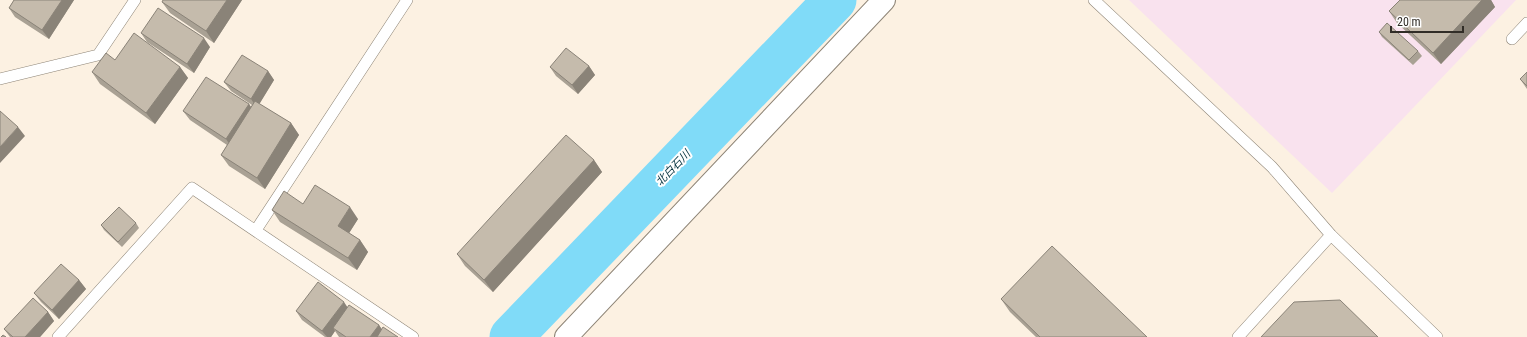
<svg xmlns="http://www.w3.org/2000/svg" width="1527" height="337" viewBox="0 0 1527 337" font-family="'Roboto Condensed','Noto Sans JP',sans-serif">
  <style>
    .industrial { fill: #f9e2ee }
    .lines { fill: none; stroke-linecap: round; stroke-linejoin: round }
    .river { stroke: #80dbf8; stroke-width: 43 }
    .lane-casing { stroke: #8e8577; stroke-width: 12 }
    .secondary-casing { stroke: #8e8577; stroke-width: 24 }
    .lane { stroke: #fff; stroke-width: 11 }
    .secondary { stroke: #fff; stroke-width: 22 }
    .wall { fill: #a9a194 }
    .shaded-wall { fill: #8a8378 }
    .building { fill: #c5bbac; stroke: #8a8378 }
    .labels { text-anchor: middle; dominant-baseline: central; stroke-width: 4; stroke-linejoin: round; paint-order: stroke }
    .water-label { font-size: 11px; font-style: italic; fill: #073440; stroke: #fff }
  </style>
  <rect width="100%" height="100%" fill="#fcf1e2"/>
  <path class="industrial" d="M1129 0H1516L1332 193Z"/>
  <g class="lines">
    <path class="river" d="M511 337 835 0"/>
    <defs>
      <path id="lane" d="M1094 0 1272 167 1331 235 1437 337
        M1512 39 1527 23
        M0 79 98 55 135 0
        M256 230 407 0
        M58 337 192 188 413 337
        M1238 337 1331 235"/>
      <path id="secondary" d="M566 337 884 0"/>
    </defs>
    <use href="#lane" class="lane-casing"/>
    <use href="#secondary" class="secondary-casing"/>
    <use href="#lane" class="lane"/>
    <use href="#secondary" class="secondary"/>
  </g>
  <path class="wall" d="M14 0H74L49 39 15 17 9 8Z
    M242 0 214 43 170 13 162 2Z
    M1400 0H1491L1495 7 1441 64 1397 23 1389 11Z
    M1379 32 1418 51 1422 56 1413 65 1382 37Z
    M141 33 210 47 194 73 147 42Z
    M115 60 180 67 188 78 155 124 100 84 92 72Z
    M589 66 595 75 578 94 556 76 550 67Z
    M268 71 274 80 259 104 291 123 299 135 265 189 229 166 221 155 227 145 190 120 183 111 249 104 251 107 252 105 231 91 224 82Z
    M1527 72V89L1520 79Z
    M594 160 602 172 493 292 465 266 457 254Z
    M303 204 358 219 349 233 360 240 368 252 357 270 280 222 272 210Z
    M136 223 139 228 122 247 104 230 101 225Z
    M79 280 86 289 59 319 41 302 34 293Z
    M1001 299 1147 337H1036L1010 312Z
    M348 307 379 325 382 330 398 337H339L335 331 331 337H325L302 320 296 311Z
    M48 312 54 321 40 337H10L4 329Z"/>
  <path class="shaded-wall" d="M62 0H74L49 39 42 30Z
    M227 0H242L214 43 206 31Z
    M1482 0H1491L1495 7 1441 64 1433 53Z
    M204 38 210 47 194 73 187 64Z
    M589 66 595 75 578 94 572 85Z
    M180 67 188 78 155 124 146 113Z
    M268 71 274 80 257 108 251 99Z
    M249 104 255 113 232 148 226 139Z
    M291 123 299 135 265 189 257 178Z
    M18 127 25 136 0 163V147Z
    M594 160 602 172 493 292 484 280Z
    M350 207 358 219 346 238 338 226Z
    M360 240 368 252 357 270 348 258Z
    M79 280 86 289 59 319 52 310Z
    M344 302 350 311 333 328 335 331 331 337H327L322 331Z
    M48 312 54 321 40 337H25Z
    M379 325 385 334 383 337H370Z"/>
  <path class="building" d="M14 0H62L42 30 9 8Z
    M163 0H227L206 31 162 2Z
    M1400 0H1482L1433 53 1389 11Z
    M158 8 204 38 187 64 141 33Z
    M1387 23 1418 51 1409 60 1379 32Z
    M134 33 180 67 146 113 92 72 106 53 115 60Z
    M566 48 589 66 572 85 550 67Z
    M242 55 268 71 251 99 224 82Z
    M1527 72V86L1520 79Z
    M206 77 249 104 226 139 183 111Z
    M255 101 291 123 257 178 221 155Z
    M0 111 18 127 0 147Z
    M566 135 594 160 484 280 457 254Z
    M315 185 350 207 338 226 360 240 348 258 272 210 284 191 303 204Z
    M119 207 136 223 118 242 101 225Z
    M1052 246 1147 337H1040L1001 299Z
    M61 264 79 280 52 310 34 293Z
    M318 282 344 302 322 331 296 311Z
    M33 298 48 312 25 337H13L4 329Z
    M1340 300 1378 337H1261L1294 302Z
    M349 305 379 325 370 337H346L333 328Z
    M383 327 398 337H377Z
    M3 335 6 337H1Z"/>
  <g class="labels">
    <g class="water-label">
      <text transform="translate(673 168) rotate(-46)">北白石川</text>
    </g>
  </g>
  <path d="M1391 26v6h72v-6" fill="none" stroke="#312d27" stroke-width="2"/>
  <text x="1397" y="26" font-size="12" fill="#312d27" stroke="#ffffff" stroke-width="3" paint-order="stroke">20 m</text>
</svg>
